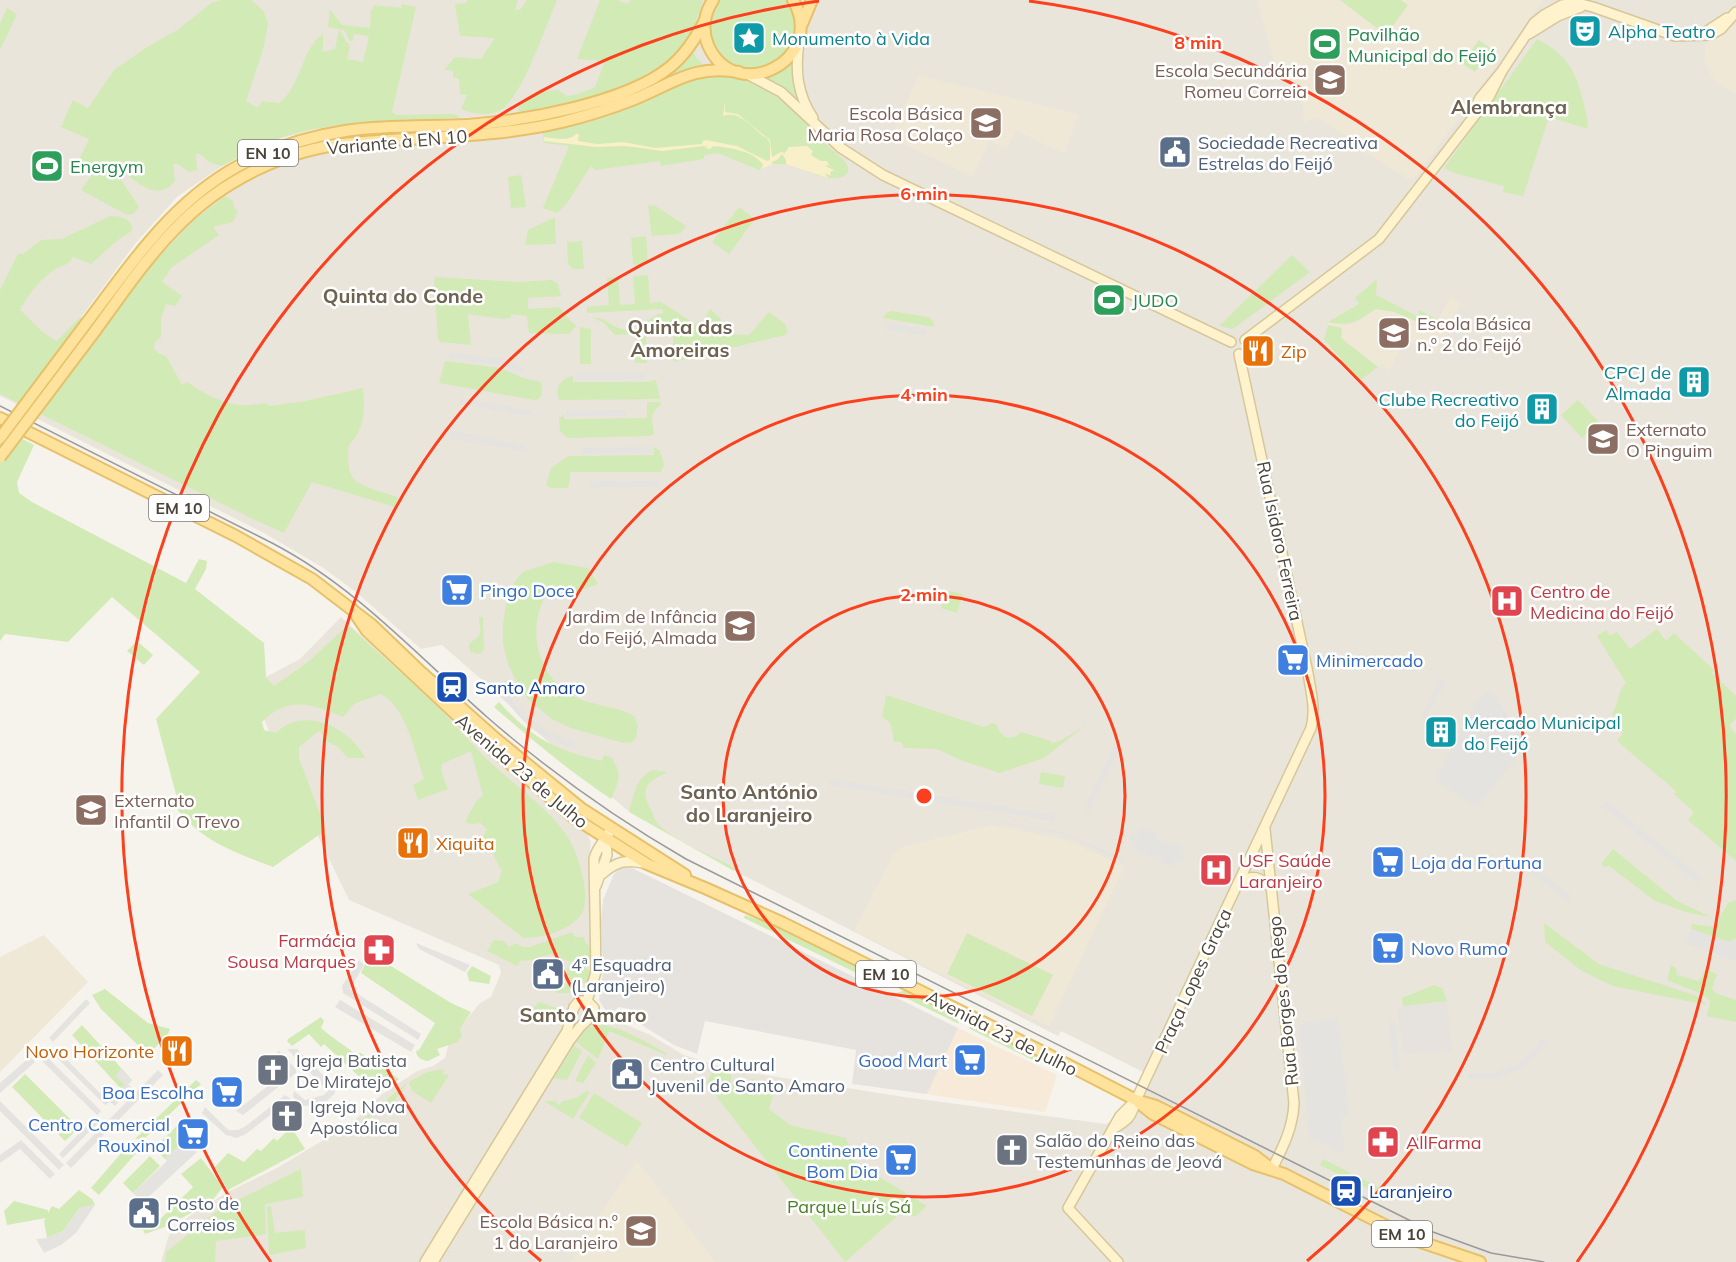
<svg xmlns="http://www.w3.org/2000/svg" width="1736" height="1262" viewBox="0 0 1736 1262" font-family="Mulish,sans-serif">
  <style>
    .residential { fill: #eae5da }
    .commercial { fill: #f7ead8 }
    .industrial { fill: #e6e2dd }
    .education { fill: #efe8d6 }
    .green { fill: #d2eab5 }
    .sand { fill: #f9efc9 }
    .parking { fill: #e5e3e0 }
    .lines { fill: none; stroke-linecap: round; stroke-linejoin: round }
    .secondary-casing { stroke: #d6c79b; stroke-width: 12 }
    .primary-casing { stroke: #e6c16a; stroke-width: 14 }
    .secondary { stroke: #fff3cd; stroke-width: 9 }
    .primary { stroke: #ffe39c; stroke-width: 10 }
    .tram { stroke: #9a9a9a; stroke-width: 1.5 }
    .primary-bridge-casing { stroke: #e6c16a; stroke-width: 14; stroke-linecap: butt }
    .primary-bridge { stroke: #ffe39c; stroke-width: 10 }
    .ring { fill: none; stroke: #fc3f1d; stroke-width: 3 }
    .labels { text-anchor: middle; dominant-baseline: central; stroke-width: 5; stroke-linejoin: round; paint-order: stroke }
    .shield { fill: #fff; stroke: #817c74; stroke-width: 1.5 }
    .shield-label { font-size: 16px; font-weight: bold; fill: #4b4439 }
    .culture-label { font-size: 18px; fill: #0d838f; stroke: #fff; text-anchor: start }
    .leisure-label { font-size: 18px; fill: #27864d; stroke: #fff; text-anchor: start }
    .education-label { font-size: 18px; fill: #785e54; stroke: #fff; text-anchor: end }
    .street-label { font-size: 18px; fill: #4b4439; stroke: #fff }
    .service-label { font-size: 18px; fill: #4e5e75; stroke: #fff; text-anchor: start }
    .food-label { font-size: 18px; fill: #c56008; stroke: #fff; text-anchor: start }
    .shop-label { font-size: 18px; fill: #366cbe; stroke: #fff; text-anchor: start }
    .health-label { font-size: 18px; fill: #be3a42; stroke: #fff; text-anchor: start }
    .transit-label { font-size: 18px; fill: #164399; stroke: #fff; text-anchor: start }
    .worship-label { font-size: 18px; fill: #5b616d; stroke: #fff; text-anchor: start }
    .park-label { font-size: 18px; fill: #4a7f2a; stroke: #fff }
    .neighbourhood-label { font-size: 20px; font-weight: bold; fill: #6e6250; stroke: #fff }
    .centre { fill: #fc3f1d; stroke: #fff; stroke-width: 3 }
    .ring-label { font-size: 18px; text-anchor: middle; font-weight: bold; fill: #fc3f1d; stroke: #fff; stroke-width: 5; stroke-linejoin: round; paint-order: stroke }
  </style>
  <rect width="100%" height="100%" fill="#f6f3ec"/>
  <path class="residential" d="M0 0H1736V1262H161L169 1235 192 1214 230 1191 277 1168 352 1123 381 1095 417 1071 433 1066 445 1058 449 1043 471 1014 480 1003 491 997 501 973 499 965 349 900 284 766 264 719 266 677 300 659 341 617 498 762 571 822 586 831 591 842 589 860 591 914 600 982 586 1007 650 1035 684 1055 728 1069 904 1097 1106 1124 1126 1116 1145 1073 1061 1031 1058 1036 743 875 627 810 564 757 491 688 442 645 421 649 356 592 322 567 264 533 22 411 149 248 185 211 212 189 249 166 269 156 358 135 447 133 513 124V114L459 118 366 121 316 129 268 142 222 166 177 197 135 244 17 404 0 396Z"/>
  <path class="commercial" d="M958 1028 1057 1075 1045 1112 927 1094Z"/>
  <path class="industrial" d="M630 867 958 1028 927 1094 852 1084 856 1050 705 1021 697 1054 674 1045 640 1024 634 1023 630 1019 629 1009 619 1007 614 1011H606L599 1000 603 973 601 921 603 900 614 874 619 869Z
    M1447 1001 1452 1051 1404 1054 1397 1009 1403 1008V1006Z"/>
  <path class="education" d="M1257 0H1543L1419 173 1414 178 1408 179 1352 144 1350 138 1318 118 1304 122 1302 91 1282 69 1275 64Z
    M1736 24V94L1716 82 1709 73 1711 72 1705 60V45Z
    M918 76H922L1079 115 1064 153 1016 131 1007 149 989 141 973 177 891 138Z
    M1450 298 1461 303 1436 353 1404 339 1389 371 1382 364 1378 367 1341 338 1328 325V322L1343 325 1353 324 1376 308 1394 312 1418 321 1422 319 1435 325Z
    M992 825 1070 841 1124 867 1049 1026 854 931 894 853 903 847Z
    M44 935 88 982 0 1072V957Z
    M637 1161 715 1262H571L609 1201Z"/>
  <path class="green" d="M221 0H251L263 10 268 23 264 46 246 101 258 108 262 101 279 103C302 86 300 50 323 34V52L335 49 339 29 350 47 347 59 363 62 369 36 354 34 353 41H350L344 30 328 27 330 9 342 25 370 28 371 9 373 10 374 5 402 8 401 4 416 7 392 112 397 115 451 114 458 115 459 118C396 120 327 119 267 143 252 149 237 158 222 166L209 162 200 154H196L197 170 189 172 178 164H173L175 181C159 201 141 186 125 173L120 178 139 207 133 214 127 215 81 190 91 176 89 168 80 158 89 139 61 127 73 100 88 108 114 70 147 47 179 29 211 3Z
    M467 0H518L515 10H520L527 0H557C546 25 523 95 502 109 491 117 472 114 461 109L467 95 460 94 459 79 453 77V71L444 70 455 57 481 59 495 38 460 36 455 4 467 3Z
    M600 0H617L628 4 630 0H703C697 21 689 41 672 56 642 84 584 100 544 107 536 109 526 112 517 111 528 89 537 92 558 90L567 96C576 95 587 91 595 87L605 61 577 59Z
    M718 0H788C796 13 799 30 791 44 788 49 785 56 781 59 740 91 689 42 718 0Z
    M1340 0H1401L1408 5 1386 35Z
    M7 8 17 14 0 50V24Z
    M1537 39C1568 55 1577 73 1584 105 1586 113 1588 121 1588 129L1549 117 1523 196 1503 192 1504 186 1457 174 1444 168Z
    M1479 40 1491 49 1475 72 1462 63Z
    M692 52 703 65 684 71 628 96 573 115 526 125 443 133V130L486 128 658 80 676 69Z
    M793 62 799 104 783 89 766 78 780 72Z
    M713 76C777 76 800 124 844 160L848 167V173C831 189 801 164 781 164 773 163 766 166 759 170L718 153 704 155V159L661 166 660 161 595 170 591 166 567 203 557 213 543 208 569 146 544 143 543 133 609 116 692 80Z
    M521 175 526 207 511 208 508 177Z
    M225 196 233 201 234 208 238 211 233 222 213 227 219 235 171 268 162 282 182 296 175 306 166 304 161 319V337L155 342 154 348 158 353 166 356 182 385 187 382C212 399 234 410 265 403L270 406 306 401 363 388C365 409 365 429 349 445 348 454 347 470 353 478 359 487 389 494 398 497L395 507 312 482 284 533 257 521 0 394V290L18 254H23L41 240 62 239 110 216C121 216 133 219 132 231L119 239 91 264 73 257C68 266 62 265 54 270 40 279 28 295 20 310 33 321 41 334 57 341L80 317 101 331 154 262 192 222Z
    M654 205 686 226 680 234 652 236 648 206Z
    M739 207 755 219 729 254 712 242Z
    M555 217 556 244 525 245 528 230Z
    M646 236 648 264 633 265 631 238Z
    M582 241 584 269H573L568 264 567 242Z
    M1292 255 1310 272 1233 329 1219 326Z
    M648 275 650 303 661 302 700 327 710 309 720 318 725 325 719 326 720 334 749 335 769 312 785 324 788 332 785 335 673 362V330L656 328 646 332 647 363H635V334L615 335 604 323 592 317C606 317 614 330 629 330 642 329 650 315 663 313V309L587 313V307L609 305 607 278 618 277 620 305 635 304 633 276Z
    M436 277 518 282 552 280 558 284 561 296 528 298V309L560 307 565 315 576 326 569 334 529 333 527 316 511 314V318L503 319 468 314 471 345 440 342 438 340 434 280Z
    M1377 279 1376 295 1417 316 1420 310 1438 320 1435 325 1422 319 1418 322 1394 312 1376 309C1357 321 1352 327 1328 322L1359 304 1355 298Z
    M892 311 928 317 933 321 934 327 883 318 886 313Z
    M1328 325 1342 328 1341 338 1378 367 1359 381 1324 339Z
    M580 327 591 329V364H580Z
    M445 361 500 368 524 378 541 382C542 390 544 399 534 400L439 383Z
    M573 376V382H647L656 380 660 399 560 400C553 389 561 378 573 376Z
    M1578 400 1599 422 1582 438 1561 415Z
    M647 402H661V405C649 412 652 421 654 433L651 436 568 438 560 431 559 419 564 414V419L647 418Z
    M0 427 34 445 17 482 19 493 32 502 186 583 199 559 207 561 206 569 195 589 264 643 266 677 274 686 308 662 348 625C378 653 410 680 439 708 456 725 472 745 489 761 514 785 545 805 565 833 577 849 591 892 583 911 574 930 542 938 523 938L468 894 498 882 502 871 483 836 487 830 481 823 472 824 465 822 475 803 483 795 471 751 442 764 441 771 448 789 418 800 413 785 424 779C415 753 406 707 381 694L354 704 343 717C313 704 288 695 262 722L264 730 276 733C303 705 351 728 365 758H348L337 746 327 742 320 730 299 747V758L326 830 273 867C232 851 196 840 171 800L177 798 156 719 200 672 112 597 68 642 5 634 0 641Z
    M654 447 660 451 664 465 661 472H570L569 485 567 488H551L546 485 551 468 568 456 654 455Z
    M553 562 588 568 598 584 568 595 553 584C524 621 533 676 577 698 595 706 618 706 635 717L638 726 636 738 632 742 623 743 571 728 552 719 529 700 517 683 508 664 503 644V624L506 604 515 581 523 572Z
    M949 591 963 594 957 613 941 608 946 592Z
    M479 617H483L484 648 483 652 478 654 471 652 469 647 470 643C486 632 479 632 479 617Z
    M1657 629 1666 641 1674 633 1714 670 1712 673 1736 696V718L1729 726 1736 734V861L1688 820 1694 812 1674 794 1676 791 1617 741 1623 733 1612 714C1620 701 1616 694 1626 683L1597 636 1606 630 1610 636 1617 632 1630 649Z
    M137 641 153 655 144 665 127 651Z
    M886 695 984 727 992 723 997 725C1000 738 1012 742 1021 732L1051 741V743L1060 741 1087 724 1044 758 1000 773 960 760 937 749 904 748 901 742H894L891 724 882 716Z
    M499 702C533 739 553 749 602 761L604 755 611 757C623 773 619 782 611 799 569 771 532 740 494 707Z
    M652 770 668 772C651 780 639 786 649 806 652 811 654 818 657 823 669 838 717 858 735 868L734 871 629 812C634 795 635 779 652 770Z
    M1041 772 1065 776 1063 788 1039 784Z
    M1613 849 1677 901 1711 917 1689 913 1655 901 1609 866 1605 867 1601 864Z
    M1736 900V938L1730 942 1691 929 1692 924 1714 927 1728 903Z
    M745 915 782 928 877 974 885 987 744 918Z
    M1544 923 1599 964 1697 996 1707 1005 1613 986 1582 971 1545 942Z
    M572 932 575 937H584L585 942 591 949 593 962 586 965V968L591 972V981L580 984 581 987 578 991H570V993H556L553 985 564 989 568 979 564 977 570 963 575 964 551 954 526 961 521 960 517 966 487 951 494 940 504 941 509 947 516 943 523 947H530Z
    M967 933 1053 975 1032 1016 947 974Z
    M370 953 451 1003 471 1012 460 1029 462 1036 458 1042 437 1049 440 1055 428 1061C421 1060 417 1058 416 1051L419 1050 435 1023 361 973Z
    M1671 965 1676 968 1677 975 1698 981 1702 977 1704 971 1707 970 1717 974 1712 988 1715 993 1736 1000V1022L1707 1016 1710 1001 1702 994 1667 980Z
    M472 966 491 976 489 984 469 981 467 973Z
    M1434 985 1443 989 1447 1001 1403 1006 1402 998Z
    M105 989 148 1023 170 1029 168 1034 148 1055 101 1009 92 995Z
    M903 991C918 992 955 1008 959 1024L896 993Z
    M539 1002 562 1010 567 1017 565 1025 530 1011Z
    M321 1017 324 1021 321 1028C332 1038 343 1044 354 1053H361L399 1079 378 1094 324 1044 321 1047 309 1034 292 1046 287 1041 288 1039Z
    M594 1024C621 1026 643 1040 666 1053V1055L609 1031 598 1059 575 1041 579 1035Z
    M82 1025 132 1080 122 1090 72 1035Z
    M974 1026H982L1039 1054 1035 1061 968 1028Z
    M574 1046 582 1051 567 1080 554 1078Z
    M588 1055 596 1063 583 1083 575 1081Z
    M445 1069 442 1074 449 1075 431 1103 412 1091 409 1082 427 1072Z
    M714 1070 731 1074V1084L749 1087 751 1079 776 1083 769 1109 790 1125 846 1138 855 1162 927 1206 915 1217 902 1212 845 1262 706 1083Z
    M25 1074 79 1128 65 1141 12 1087Z
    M196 1080 201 1084 144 1139H135Z
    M408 1082 391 1105 386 1103 378 1115 374 1114 366 1121 362 1120Z
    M587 1091 590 1092 573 1119 544 1101H555L559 1105 563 1101 576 1098Z
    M594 1093 642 1123 627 1147 579 1118Z
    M178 1125 185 1140 165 1159 154 1148Z
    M291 1127 305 1149 228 1190 215 1167 228 1153 244 1162 257 1149 261 1151 274 1138 277 1141Z
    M130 1143 138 1151 99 1195 91 1188Z
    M150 1156 160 1166 133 1193 123 1183Z
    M201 1158 223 1187 211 1202 165 1227 145 1234 143 1230H135L142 1223 150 1229 193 1187 181 1174Z
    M1323 1159 1384 1190 1381 1195 1320 1165Z
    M301 1169 303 1197 265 1204 266 1234 216 1241 215 1262H165L166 1252 221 1208Z
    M79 1190 92 1199 95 1205 80 1208 63 1231 47 1238 44 1221 46 1218 7 1225 4 1211 14 1201 48 1210V1213L52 1206 59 1209Z
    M267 1206H271L275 1233 305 1230 306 1248 269 1255Z"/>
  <path class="sand" d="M725 102V112L738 114 770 140 772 157 781 152 785 153 789 147 807 146 813 151 811 155 821 161H827L829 165 825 166 834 170 830 172 831 176 825 173 828 178 786 164V160L782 154 777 160 771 162 773 164 761 169 763 165C753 150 730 148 713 146L710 149 703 148 709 147 704 146 662 151 626 146 596 147 544 141V137C555 138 569 142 576 134H579L578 141 597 144 623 142 655 148 702 144 703 141 706 140 737 146 767 161 770 160V144L768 139C754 131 741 109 723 116Z"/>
  <path class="parking" d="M889 323 925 329 927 331 923 335 885 329Z
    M450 352 508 360 524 368 522 373 500 365 449 358Z
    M575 373H644V379L575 380Z
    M461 398 532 411 531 417 459 403Z
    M626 410V416L566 417V411Z
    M451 431 525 445 524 451 449 438Z
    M654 447V453L582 454V448Z
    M591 481H657V487L591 488Z
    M1444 678 1446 681 1426 718H1420L1440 679Z
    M502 684 515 704 532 721 549 732 577 743 575 749 545 738 527 725 502 697 496 686Z
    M1490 690 1528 743 1477 808 1435 780 1477 700Z
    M1115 744 1121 747 1089 811 1084 808Z
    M830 779 1055 815 1054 821 829 785Z
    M1606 801 1702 878 1697 883 1602 806Z
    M994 820 1066 833 1123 859 1122 862 1065 835 994 822Z
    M1139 828 1157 833 1156 839 1182 847 1179 853 1185 856 1181 864 1175 862 1172 867 1132 848 1135 843 1128 839 1131 832 1137 835Z
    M1528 862 1572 897 1568 902 1524 867Z
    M1691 929 1729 942 1736 938V961L1686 944Z
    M416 943 470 965 465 972 419 949Z
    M359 960 364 965 350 989 421 1034 418 1040 343 993 342 986Z
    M86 999 90 1003 53 1042 49 1038Z
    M340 1000 415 1045 411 1052 335 1007Z
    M1338 1018 1349 1115 1341 1116 1345 1152H1338L1309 1137 1299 1026 1305 1022Z
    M1395 1020 1400 1068 1394 1072 1389 1023Z
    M1542 1038 1547 1041 1542 1049 1522 1068 1496 1079H1468L1469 1073H1495L1519 1063 1532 1052Z
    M55 1048 109 1102 125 1085 115 1076 121 1069 132 1080 128 1084 132 1088 115 1106 110 1102 105 1105 51 1052Z
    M287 1049H297L334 1086 335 1093 325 1103 304 1106 293 1097 294 1091 305 1100 324 1095 328 1091Z
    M278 1050 296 1069V1073L243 1115 236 1111 288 1070 277 1057Z
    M30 1057 35 1062 0 1093V1083Z
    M47 1057 101 1111 97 1115 42 1061Z
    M158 1070 163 1075 71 1168 66 1163Z
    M285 1095 291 1099 246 1134 237 1138 226 1135 202 1113 205 1107 225 1127 229 1130H238L246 1126Z
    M0 1101 64 1165 59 1170 0 1111Z
    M93 1119 98 1123 63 1158 59 1154Z
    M21 1140 55 1174 50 1179 20 1149 0 1163V1155Z
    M185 1140 197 1152 143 1202 133 1193 167 1161 165 1159Z
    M95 1205 76 1233 61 1245 44 1253 36 1239 47 1238 63 1231 80 1208Z"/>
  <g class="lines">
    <defs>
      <path id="secondary" d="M1529 34 1558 16 1581 7
        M1701 35 1727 18
        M799 42C795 70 797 94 813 118
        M749 75 781 92 841 148 883 175 1231 342
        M1473 112 1480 98 1502 71 1534 23 1544 15 1562 5 1577 3 1593 7 1675 36 1710 35 1721 29 1736 12
        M1245 340 1379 239 1489 97 1502 71
        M1265 829 1294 1103C1293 1128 1283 1147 1272 1169
        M602 874C616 862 625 859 643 863
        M1240 882C1253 874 1260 877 1270 887
        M596 886 607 855 606 840
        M587 1001 596 972 594 859C596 848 606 839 611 829
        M1113 1129C1128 1120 1131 1118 1136 1100L1311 728C1316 709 1311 693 1308 673L1239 354
        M425 1262 567 1031 574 1007 579 1001H587
        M433 1262 570 1040 580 1027 594 1014V1008L587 1001
        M1118 1262 1068 1208 1120 1116 1134 1102"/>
      <path id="primary" d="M713 0C704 14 702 30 708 45 735 107 828 60 793 0
        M802 24 812 0
        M85 325C133 262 176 195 250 160 280 146 312 136 345 131 385 125 427 127 467 125 524 121 626 103 670 67 686 54 696 38 705 20
        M95 331C120 297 144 261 174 230 220 181 286 148 354 143 424 136 494 138 562 122 586 116 609 109 632 100 672 84 693 64 739 72
        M0 418 236 536 312 579 372 625 422 673 495 738 582 809 685 875
        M352 609 367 631 494 750 573 817 647 864 705 888 783 923 1043 1052 1136 1100 1156 1106 1180 1118 1255 1156 1272 1169
        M1139 1103 1153 1114 1253 1164 1284 1174 1412 1239 1480 1262"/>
    </defs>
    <use href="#secondary" class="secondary-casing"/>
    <use href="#primary" class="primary-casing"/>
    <use href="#secondary" class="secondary"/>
    <use href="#primary" class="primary"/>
    <path class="tram" d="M0 406 272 543C355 586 418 656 487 717 549 771 615 818 686 859L1433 1232 1491 1253 1544 1262"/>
    <defs>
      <path id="primary-bridge" d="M0 438 85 325
        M0 457 95 331"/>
    </defs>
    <use href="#primary-bridge" class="primary-bridge-casing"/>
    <use href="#primary-bridge" class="primary-bridge"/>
  </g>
  <g class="ring">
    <circle cx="924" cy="796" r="201"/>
    <circle cx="924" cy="796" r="401"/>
    <path d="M541 1261A602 602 0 1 1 1307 1261"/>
    <path d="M271 1262A802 802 0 0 1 819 1M1029 1A802 802 0 0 1 1577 1262"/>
  </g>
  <defs>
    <symbol id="theatre-square" viewBox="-11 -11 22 22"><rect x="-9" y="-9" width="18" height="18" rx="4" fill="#0f9aa8" stroke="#fff"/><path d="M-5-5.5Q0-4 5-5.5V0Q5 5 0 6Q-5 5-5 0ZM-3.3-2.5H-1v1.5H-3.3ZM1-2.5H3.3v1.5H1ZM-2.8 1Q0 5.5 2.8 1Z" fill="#fff"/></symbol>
    <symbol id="sight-square" viewBox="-11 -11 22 22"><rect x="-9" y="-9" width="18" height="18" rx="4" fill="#0f9aa8" stroke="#fff"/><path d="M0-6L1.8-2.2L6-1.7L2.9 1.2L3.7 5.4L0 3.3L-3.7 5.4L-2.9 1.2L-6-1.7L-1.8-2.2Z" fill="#fff"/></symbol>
    <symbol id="stadium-square" viewBox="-11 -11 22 22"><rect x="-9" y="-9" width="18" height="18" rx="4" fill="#2e9e5b" stroke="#fff"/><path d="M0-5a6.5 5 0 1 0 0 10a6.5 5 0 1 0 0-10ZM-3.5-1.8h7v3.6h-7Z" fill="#fff"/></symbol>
    <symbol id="school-square" viewBox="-11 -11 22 22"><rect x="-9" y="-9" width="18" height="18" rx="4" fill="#8d6e63" stroke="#fff"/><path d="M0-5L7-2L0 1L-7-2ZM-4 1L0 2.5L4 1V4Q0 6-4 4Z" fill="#fff"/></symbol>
    <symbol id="civic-square" viewBox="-11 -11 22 22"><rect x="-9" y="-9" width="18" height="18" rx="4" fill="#5c6f8a" stroke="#fff"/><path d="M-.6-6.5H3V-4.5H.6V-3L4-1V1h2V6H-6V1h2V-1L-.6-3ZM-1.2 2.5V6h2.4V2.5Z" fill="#fff"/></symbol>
    <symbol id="restaurant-square" viewBox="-11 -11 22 22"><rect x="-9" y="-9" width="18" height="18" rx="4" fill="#e8710a" stroke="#fff"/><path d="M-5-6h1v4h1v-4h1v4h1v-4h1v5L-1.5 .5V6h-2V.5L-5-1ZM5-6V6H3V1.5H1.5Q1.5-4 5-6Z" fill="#fff"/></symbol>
    <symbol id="building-square" viewBox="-11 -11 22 22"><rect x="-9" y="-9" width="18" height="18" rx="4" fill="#0f9aa8" stroke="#fff"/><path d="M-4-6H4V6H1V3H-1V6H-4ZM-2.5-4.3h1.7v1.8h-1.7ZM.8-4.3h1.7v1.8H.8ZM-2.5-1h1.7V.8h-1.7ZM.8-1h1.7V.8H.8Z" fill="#fff"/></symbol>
    <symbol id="supermarket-square" viewBox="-11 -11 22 22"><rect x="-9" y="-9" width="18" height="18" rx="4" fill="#3f7fe0" stroke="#fff"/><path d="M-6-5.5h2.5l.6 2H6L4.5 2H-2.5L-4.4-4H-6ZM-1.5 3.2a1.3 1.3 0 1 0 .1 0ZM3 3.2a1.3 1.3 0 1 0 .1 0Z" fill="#fff"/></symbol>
    <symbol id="hospital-square" viewBox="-11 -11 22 22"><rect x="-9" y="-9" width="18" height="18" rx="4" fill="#e0444e" stroke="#fff"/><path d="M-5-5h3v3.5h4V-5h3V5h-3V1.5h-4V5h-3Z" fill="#fff"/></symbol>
    <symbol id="station-square" viewBox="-11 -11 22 22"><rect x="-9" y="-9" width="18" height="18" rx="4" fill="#1a4fb4" stroke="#fff"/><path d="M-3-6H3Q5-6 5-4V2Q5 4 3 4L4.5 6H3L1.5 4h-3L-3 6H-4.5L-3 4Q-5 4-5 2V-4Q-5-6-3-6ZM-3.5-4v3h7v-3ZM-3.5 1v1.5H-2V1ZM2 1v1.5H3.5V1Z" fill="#fff"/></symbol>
    <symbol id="pharmacy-square" viewBox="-11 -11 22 22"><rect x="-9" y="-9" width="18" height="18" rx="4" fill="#e0444e" stroke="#fff"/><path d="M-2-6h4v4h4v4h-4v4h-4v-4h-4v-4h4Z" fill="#fff"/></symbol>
    <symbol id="church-square" viewBox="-11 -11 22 22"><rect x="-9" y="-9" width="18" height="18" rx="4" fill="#6b7280" stroke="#fff"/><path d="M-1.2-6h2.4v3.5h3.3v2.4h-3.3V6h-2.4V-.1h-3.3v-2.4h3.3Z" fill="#fff"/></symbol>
  </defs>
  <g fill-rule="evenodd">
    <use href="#theatre-square" x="1566" y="12" width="38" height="38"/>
    <use href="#sight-square" x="730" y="19" width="38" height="38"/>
    <use href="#stadium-square" x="1306" y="25" width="38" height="38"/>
    <use href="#school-square" x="1311" y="61" width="38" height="38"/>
    <use href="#school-square" x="967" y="104" width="38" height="38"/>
    <use href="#civic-square" x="1156" y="133" width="38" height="38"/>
    <use href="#stadium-square" x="28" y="147" width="38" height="38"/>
    <use href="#stadium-square" x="1090" y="281" width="38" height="38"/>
    <use href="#school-square" x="1375" y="314" width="38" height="38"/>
    <use href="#restaurant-square" x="1239" y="332" width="38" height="38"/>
    <use href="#building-square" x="1675" y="363" width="38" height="38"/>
    <use href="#building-square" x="1523" y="390" width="38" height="38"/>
    <use href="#school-square" x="1584" y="420" width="38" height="38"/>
    <use href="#supermarket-square" x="438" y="571" width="38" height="38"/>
    <use href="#hospital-square" x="1488" y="582" width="38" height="38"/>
    <use href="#school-square" x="721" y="607" width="38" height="38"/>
    <use href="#supermarket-square" x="1274" y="641" width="38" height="38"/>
    <use href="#station-square" x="433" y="668" width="38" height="38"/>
    <use href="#building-square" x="1422" y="713" width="38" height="38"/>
    <use href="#school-square" x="72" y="791" width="38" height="38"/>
    <use href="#restaurant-square" x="394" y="824" width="38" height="38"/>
    <use href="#supermarket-square" x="1369" y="843" width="38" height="38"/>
    <use href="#hospital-square" x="1197" y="851" width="38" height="38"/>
    <use href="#supermarket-square" x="1369" y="929" width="38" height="38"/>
    <use href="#pharmacy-square" x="360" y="931" width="38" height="38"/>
    <use href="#civic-square" x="529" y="955" width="38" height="38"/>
    <use href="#restaurant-square" x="158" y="1032" width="38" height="38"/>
    <use href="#supermarket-square" x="951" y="1041" width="38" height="38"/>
    <use href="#church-square" x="254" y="1051" width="38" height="38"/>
    <use href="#civic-square" x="608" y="1055" width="38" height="38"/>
    <use href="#supermarket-square" x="208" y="1073" width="38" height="38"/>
    <use href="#church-square" x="268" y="1097" width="38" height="38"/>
    <use href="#supermarket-square" x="174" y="1115" width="38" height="38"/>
    <use href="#pharmacy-square" x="1364" y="1123" width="38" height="38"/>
    <use href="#church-square" x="993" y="1131" width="38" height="38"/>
    <use href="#supermarket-square" x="882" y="1141" width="38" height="38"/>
    <use href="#station-square" x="1327" y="1172" width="38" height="38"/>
    <use href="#civic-square" x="125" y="1194" width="38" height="38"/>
    <use href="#school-square" x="622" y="1212" width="38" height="38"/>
  </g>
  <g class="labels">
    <g class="shield">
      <rect x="238" y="140" width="60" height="26" rx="4.5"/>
      <rect x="149" y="495" width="60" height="26" rx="4.5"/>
      <rect x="856" y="961" width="60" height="26" rx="4.5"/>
      <rect x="1372" y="1221" width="60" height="26" rx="4.5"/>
    </g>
    <g class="shield-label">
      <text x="268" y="153">EN 10</text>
      <text x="179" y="508">EM 10</text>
      <text x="886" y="974">EM 10</text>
      <text x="1402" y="1234">EM 10</text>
    </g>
    <g class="culture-label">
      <text x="1608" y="31">Alpha Teatro</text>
      <text x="772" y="38">Monumento à Vida</text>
      <text x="1671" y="372" text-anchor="end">CPCJ de<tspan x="1671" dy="21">Almada</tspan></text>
      <text x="1519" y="399" text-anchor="end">Clube Recreativo<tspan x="1519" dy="21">do Feijó</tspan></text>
      <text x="1464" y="722">Mercado Municipal<tspan x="1464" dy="21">do Feijó</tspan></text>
    </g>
    <g class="leisure-label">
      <text x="1348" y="34">Pavilhão<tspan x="1348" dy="21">Municipal do Feijó</tspan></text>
      <text x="70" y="166">Energym</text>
      <text x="1132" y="300">JUDO</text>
    </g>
    <g class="education-label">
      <text x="1307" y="70">Escola Secundária<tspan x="1307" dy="21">Romeu Correia</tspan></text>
      <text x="963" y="113">Escola Básica<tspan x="963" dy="21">Maria Rosa Colaço</tspan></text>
      <text x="1417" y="323" text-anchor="start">Escola Básica<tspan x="1417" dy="21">n.º 2 do Feijó</tspan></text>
      <text x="1626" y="429" text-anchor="start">Externato<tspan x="1626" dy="21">O Pinguim</tspan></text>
      <text x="717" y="616">Jardim de Infância<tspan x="717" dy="21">do Feijó, Almada</tspan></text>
      <text x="114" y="800" text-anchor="start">Externato<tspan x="114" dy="21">Infantil O Trevo</tspan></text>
      <text x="618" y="1221">Escola Básica n.º<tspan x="618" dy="21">1 do Laranjeiro</tspan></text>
    </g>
    <g class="street-label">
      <text transform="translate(397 142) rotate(-5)">Variante à EN 10</text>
      <text transform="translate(1280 541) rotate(78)">Rua Isidoro Ferreira</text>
      <text transform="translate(522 771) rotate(40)">Avenida 23 de Julho</text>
      <text transform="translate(1193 981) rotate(-65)">Praça Lopes Graça</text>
      <text transform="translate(1283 1001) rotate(-96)">Rua Borges do Rego</text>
      <text transform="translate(1002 1033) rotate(27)">Avenida 23 de Julho</text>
    </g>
    <g class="service-label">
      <text x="1198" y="142">Sociedade Recreativa<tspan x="1198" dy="21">Estrelas do Feijó</tspan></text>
      <text x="571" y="964">4ª Esquadra<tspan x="571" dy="21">(Laranjeiro)</tspan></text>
      <text x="650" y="1064">Centro Cultural<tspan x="650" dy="21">Juvenil de Santo Amaro</tspan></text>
      <text x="167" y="1203">Posto de<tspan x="167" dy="21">Correios</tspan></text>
    </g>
    <g class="food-label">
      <text x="1281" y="351">Zip</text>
      <text x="436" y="843">Xiquita</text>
      <text x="154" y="1051" text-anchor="end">Novo Horizonte</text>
    </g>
    <g class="shop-label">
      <text x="480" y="590">Pingo Doce</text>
      <text x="1316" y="660">Minimercado</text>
      <text x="1411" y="862">Loja da Fortuna</text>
      <text x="1411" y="948">Novo Rumo</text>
      <text x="947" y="1060" text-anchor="end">Good Mart</text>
      <text x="204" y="1092" text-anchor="end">Boa Escolha</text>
      <text x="170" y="1124" text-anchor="end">Centro Comercial<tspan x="170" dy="21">Rouxinol</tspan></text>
      <text x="878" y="1150" text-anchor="end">Continente<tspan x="878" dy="21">Bom Dia</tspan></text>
    </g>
    <g class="health-label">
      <text x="1530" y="591">Centro de<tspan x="1530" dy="21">Medicina do Feijó</tspan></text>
      <text x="1239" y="860">USF Saúde<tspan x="1239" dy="21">Laranjeiro</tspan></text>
      <text x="356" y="940" text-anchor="end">Farmácia<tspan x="356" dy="21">Sousa Marques</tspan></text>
      <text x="1406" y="1142">AllFarma</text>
    </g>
    <g class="transit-label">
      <text x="475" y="687">Santo Amaro</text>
      <text x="1369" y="1191">Laranjeiro</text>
    </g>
    <g class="worship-label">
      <text x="296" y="1060">Igreja Batista<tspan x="296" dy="21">De Miratejo</tspan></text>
      <text x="310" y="1106">Igreja Nova<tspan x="310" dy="21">Apostólica</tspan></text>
      <text x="1035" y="1140">Salão do Reino das<tspan x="1035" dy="21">Testemunhas de Jeová</tspan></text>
    </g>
    <g class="park-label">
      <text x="849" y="1206">Parque Luís Sá</text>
    </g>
    <g class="neighbourhood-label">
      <text x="1509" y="106">Alembrança</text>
      <text x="403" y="295">Quinta do Conde</text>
      <text x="680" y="326">Quinta das<tspan x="680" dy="23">Amoreiras</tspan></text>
      <text x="749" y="791">Santo António<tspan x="749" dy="23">do Laranjeiro</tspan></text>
      <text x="583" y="1014">Santo Amaro</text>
    </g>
  </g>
  <circle cx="924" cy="796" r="9" class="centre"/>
  <g class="ring-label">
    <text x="1198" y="49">8 min</text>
    <text x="924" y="200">6 min</text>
    <text x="924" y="401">4 min</text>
    <text x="924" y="601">2 min</text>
  </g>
</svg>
